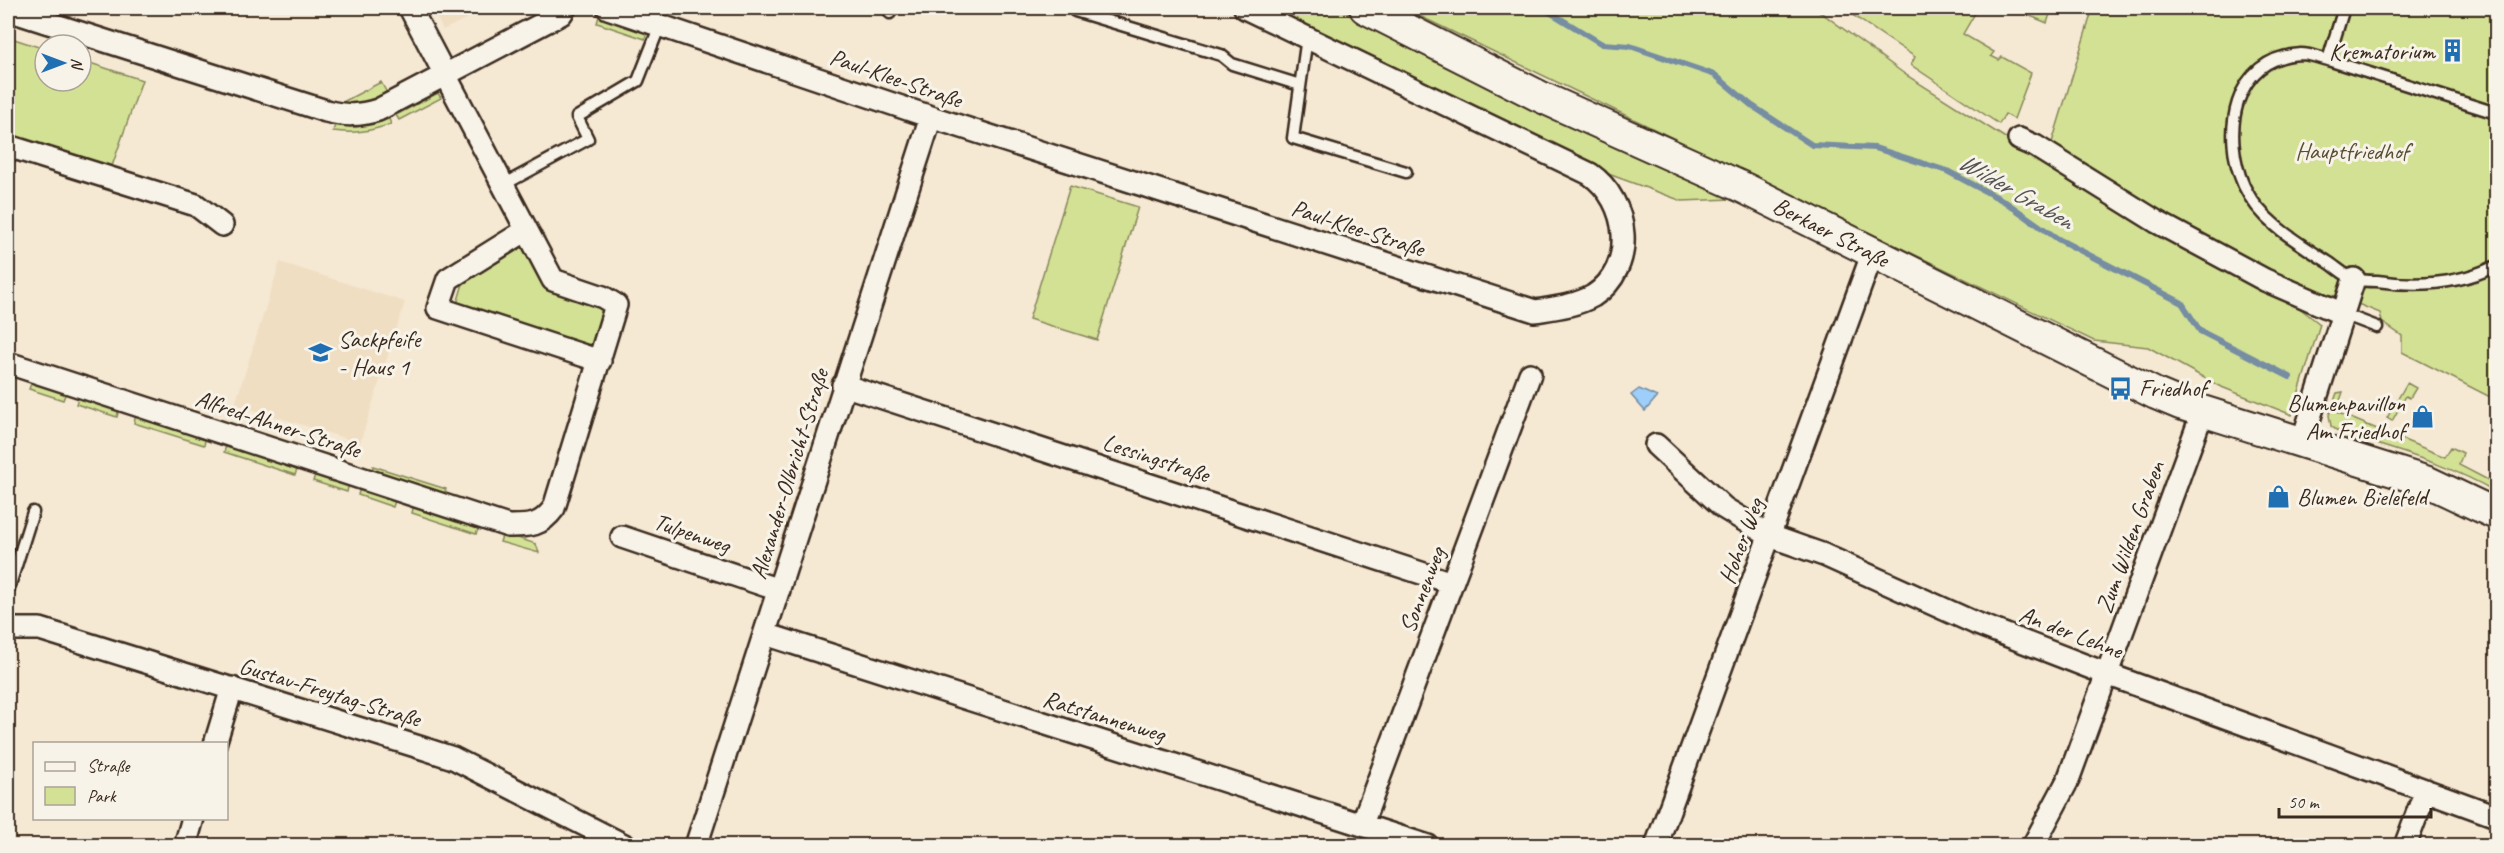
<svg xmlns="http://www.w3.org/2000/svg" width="2504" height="853" viewBox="0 0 2504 853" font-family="Caveat,sans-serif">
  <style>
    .built { fill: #f0dec3 }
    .green { fill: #d3e195; stroke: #87865a; stroke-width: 1.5 }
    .water { fill: #9dcffa; stroke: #768da2; stroke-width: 1.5 }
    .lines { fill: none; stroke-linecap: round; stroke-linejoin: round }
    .stream { stroke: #768da2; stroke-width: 6 }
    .service-casing { stroke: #3b2a1e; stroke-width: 15 }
    .minor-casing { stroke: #3b2a1e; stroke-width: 26 }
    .secondary-casing { stroke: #3b2a1e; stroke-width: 34 }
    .service { stroke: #f7f3e8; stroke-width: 10 }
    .minor { stroke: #f7f3e8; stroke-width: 21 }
    .secondary { stroke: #f7f3e8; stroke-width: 30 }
    .labels { text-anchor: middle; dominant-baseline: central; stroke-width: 6; stroke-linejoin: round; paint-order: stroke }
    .poi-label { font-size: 24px; fill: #3b2a1e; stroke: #f7f3e8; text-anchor: start }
    .street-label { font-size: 24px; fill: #3b2a1e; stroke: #f7f3e8 }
    .park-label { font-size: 24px; fill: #594f36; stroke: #f7f3e8 }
    .water-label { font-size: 26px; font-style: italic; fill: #545355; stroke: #f7f3e8 }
  </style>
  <rect width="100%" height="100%" fill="#f5e9d4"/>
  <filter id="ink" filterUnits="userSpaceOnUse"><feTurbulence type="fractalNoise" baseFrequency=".0167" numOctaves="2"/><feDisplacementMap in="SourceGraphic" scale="12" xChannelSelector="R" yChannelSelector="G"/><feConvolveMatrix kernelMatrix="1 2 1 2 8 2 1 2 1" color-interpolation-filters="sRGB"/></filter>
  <g filter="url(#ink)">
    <path class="built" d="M432 8H488L443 30Z
      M280 262 405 302 360 443 235 404Z"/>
    <path class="green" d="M1260 8H1338L1678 175 1732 199 1682 201 1592 168Z
      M1403 8H1810L1823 14 1906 75 2015 144 2293 303 2320 324 2292 415 2219 386 2148 347 2094 341Z
      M1842 8H1978L1963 34 1994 52 1991 56 1999 60 2002 57 2031 73 2014 119 2005 114 1999 124 1911 65 1915 57Z
      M2030 8H2052L2047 23 2028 15Z
      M2093 8H2496V400L2402 352V336L2382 322 2380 313 2348 300 2267 275 2050 149Z
      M599 16 647 32 645 39 597 23Z
      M8 37 45 49V81H81V60L142 80 111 169 8 136Z
      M381 82 388 95C372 103 357 105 339 104Z
      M438 93 441 98 399 120 396 115Z
      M389 119 391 124C371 131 354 134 333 131L335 125 356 127Z
      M1070 186 1138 207 1097 340 1029 319Z
      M523 246 548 285 602 307 604 314 595 353 456 307 465 277Z
      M32 381 66 392 63 400 29 389Z
      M2407 383 2416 388 2410 398 2406 396 2392 421 2387 418Z
      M2343 392 2336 412 2445 457 2451 447 2463 453 2459 465 2488 480 2496 470V492C2447 463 2393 450 2339 432L2331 426 2329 415 2337 393Z
      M79 396 119 409 117 417 76 404Z
      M136 414 206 437 204 445 134 423Z
      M227 443 298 467 295 475 224 452Z
      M373 466 446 489 444 495 372 472Z
      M316 472 349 483 347 492 313 481Z
      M360 487 396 498 393 507 358 495Z
      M414 504 480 526 476 534 412 513Z
      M503 533 536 544 539 553 500 542Z"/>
    <path class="water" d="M1639 389 1657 397 1645 411 1631 395Z"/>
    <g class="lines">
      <path class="stream" d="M1543 8 1602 44 1630 46 1715 75 1751 105 1812 145 1875 148 1947 171 2004 201 2058 239 2182 303 2200 331 2290 377"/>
      <defs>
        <path id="service" d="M1076 8 1075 11 1221 55 1232 64 1300 85
          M890 13 892 8
          M1307 37 1293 138 1406 172
          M2328 60 2344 8
          M2496 113 2328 60C2320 58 2310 54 2301 54 2232 57 2221 135 2244 186 2260 221 2297 242 2328 262 2336 267 2345 276 2354 279 2361 281 2370 281 2377 281 2418 287 2459 284 2496 266
          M503 185 588 139 577 117 638 81 660 25
          M2343 314 2377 327
          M8 591 33 512"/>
        <path id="minor" d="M608 8 931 117 1535 311C1554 308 1575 306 1593 296 1638 267 1629 201 1590 174L1245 8
          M8 10 326 111C345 116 359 116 378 110L561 14 565 8
          M2019 139 2035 146 2157 222 2265 280 2343 314
          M8 146 196 205 222 225
          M525 231 448 279 438 308 600 361
          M8 363 508 526C529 526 540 527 554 508L616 305 603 297 553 280 410 8
          M843 385 1452 583
          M2302 442 2354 279
          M1656 445 1724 508 1770 536 1824 555 1975 623 2107 674 2496 816
          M622 537 779 590
          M9 629H40L422 748 453 758 626 846
          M765 634 1428 846
          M215 744 232 688
          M1362 824 1530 374
          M185 846 193 818
          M696 846 931 117
          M1656 846 1873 252
          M2033 846 2068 780 2203 411
          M2405 846 2426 790"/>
        <path id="secondary" d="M1365 8 1539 96 1744 188 2156 394 2180 404 2428 482 2496 514"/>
      </defs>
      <use href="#service" class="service-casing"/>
      <use href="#minor" class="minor-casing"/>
      <use href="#secondary" class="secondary-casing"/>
      <use href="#service" class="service"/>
      <use href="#minor" class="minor"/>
      <use href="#secondary" class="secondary"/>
    </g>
  </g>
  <defs>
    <symbol id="building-bare" viewBox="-9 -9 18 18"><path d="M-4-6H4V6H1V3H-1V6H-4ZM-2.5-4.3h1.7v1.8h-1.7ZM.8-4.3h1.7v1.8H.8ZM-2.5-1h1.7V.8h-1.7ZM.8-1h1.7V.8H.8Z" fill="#1f6fb2" stroke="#f7f3e8" stroke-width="2.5" paint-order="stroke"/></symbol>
    <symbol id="school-bare" viewBox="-9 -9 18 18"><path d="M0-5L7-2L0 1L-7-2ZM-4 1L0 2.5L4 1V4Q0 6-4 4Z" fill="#1f6fb2" stroke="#f7f3e8" stroke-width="2.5" paint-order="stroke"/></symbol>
    <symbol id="bus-bare" viewBox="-9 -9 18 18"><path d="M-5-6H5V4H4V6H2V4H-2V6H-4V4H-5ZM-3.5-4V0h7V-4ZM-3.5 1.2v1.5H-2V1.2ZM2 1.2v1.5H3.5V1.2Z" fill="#1f6fb2" stroke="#f7f3e8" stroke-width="2.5" paint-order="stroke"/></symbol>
    <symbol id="shop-bare" viewBox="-9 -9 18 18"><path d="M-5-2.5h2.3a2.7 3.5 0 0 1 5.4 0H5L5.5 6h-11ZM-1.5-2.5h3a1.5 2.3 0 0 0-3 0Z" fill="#1f6fb2" stroke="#f7f3e8" stroke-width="2.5" paint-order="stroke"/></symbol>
  </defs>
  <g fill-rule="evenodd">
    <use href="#building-bare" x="2436" y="34" width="33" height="33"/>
    <use href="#school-bare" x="304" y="336" width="33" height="33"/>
    <use href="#bus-bare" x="2104" y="372" width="33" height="33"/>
    <use href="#shop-bare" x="2406" y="400" width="33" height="33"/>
    <use href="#shop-bare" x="2262" y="480" width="33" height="33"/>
  </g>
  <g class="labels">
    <g class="poi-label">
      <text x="2435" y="51" text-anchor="end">Krematorium</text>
      <text x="338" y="339">Sackpfeife<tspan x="338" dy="28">- Haus 1</tspan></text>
      <text x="2139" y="388">Friedhof</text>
      <text x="2405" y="403" text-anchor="end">Blumenpavillon<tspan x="2405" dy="28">Am Friedhof</tspan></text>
      <text x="2297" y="497">Blumen Bielefeld</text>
    </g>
    <g class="street-label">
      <text transform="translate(896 78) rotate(19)">Paul-Klee-Straße</text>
      <text transform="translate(1358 228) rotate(18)">Paul-Klee-Straße</text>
      <text transform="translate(1831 232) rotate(27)">Berkaer Straße</text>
      <text transform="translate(278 424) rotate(18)">Alfred-Ahner-Straße</text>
      <text transform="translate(1156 458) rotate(18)">Lessingstraße</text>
      <text transform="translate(789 474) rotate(-73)">Alexander-Olbricht-Straße</text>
      <text transform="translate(692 533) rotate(19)">Tulpenweg</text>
      <text transform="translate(2130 537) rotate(-70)">Zum Wilden Graben</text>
      <text transform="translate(1741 541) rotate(-70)">Hoher Weg</text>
      <text transform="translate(1422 590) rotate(-69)">Sonnenweg</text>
      <text transform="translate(2071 632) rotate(21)">An der Lehne</text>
      <text transform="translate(330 692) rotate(17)">Gustav-Freytag-Straße</text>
      <text transform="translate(1104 716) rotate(17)">Ratstannenweg</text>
    </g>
    <g class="park-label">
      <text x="2352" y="151">Hauptfriedhof</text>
    </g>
    <g class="water-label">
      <text transform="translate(2016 191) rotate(30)">Wilder Graben</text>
    </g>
  </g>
  <rect width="2504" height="853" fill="none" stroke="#f7f3e8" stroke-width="30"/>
  <rect x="15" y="15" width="2474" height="823" fill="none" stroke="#3b2a1e" stroke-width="2" filter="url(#ink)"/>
  <rect x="33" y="742" width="195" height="78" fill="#f7f3e8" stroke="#aca397" stroke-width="1.5"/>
  <rect x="45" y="762" width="30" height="9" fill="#f7f3e8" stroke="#aca397" stroke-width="1.5"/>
  <text x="87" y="772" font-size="18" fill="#3b2a1e">Straße</text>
  <rect x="45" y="787" width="30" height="18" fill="#d3e195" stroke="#aca397" stroke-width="1.5"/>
  <text x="87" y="802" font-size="18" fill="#3b2a1e">Park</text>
  <g transform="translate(63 63) rotate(90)"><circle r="28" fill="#f7f3e8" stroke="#aca397" stroke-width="1.5"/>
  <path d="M0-4.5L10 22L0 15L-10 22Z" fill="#1f6fb2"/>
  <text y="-9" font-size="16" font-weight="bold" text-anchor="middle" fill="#3b2a1e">N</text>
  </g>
  <path d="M2279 808v9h152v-9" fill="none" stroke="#3b2a1e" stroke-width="3"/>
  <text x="2288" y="808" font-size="18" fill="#3b2a1e" stroke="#f7f3e8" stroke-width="4.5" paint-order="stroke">50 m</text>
</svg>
